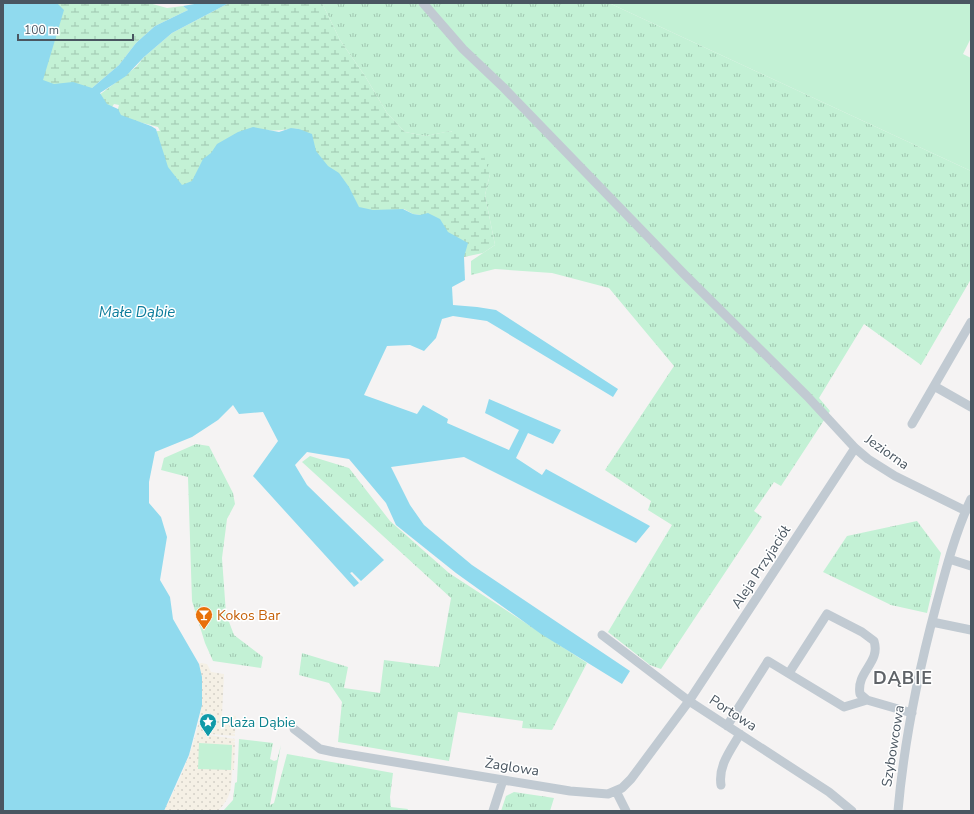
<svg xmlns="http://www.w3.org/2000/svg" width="974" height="814" viewBox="0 0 974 814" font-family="'Nunito Sans',sans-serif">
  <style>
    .grass { fill: url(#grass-tufts) }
    .wetland { fill: url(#wetland-marsh) }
    .sand { fill: url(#sand-dots) }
    .garden { fill: #c3f1d5 }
    .water { fill: #90daee }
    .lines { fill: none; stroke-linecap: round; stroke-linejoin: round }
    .minor { stroke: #c1cad2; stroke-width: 9 }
    .labels { text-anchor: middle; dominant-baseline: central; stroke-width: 3; stroke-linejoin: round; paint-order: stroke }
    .street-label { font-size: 14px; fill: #4a5661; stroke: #fff }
    .food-label { font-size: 14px; fill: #c56008; stroke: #fff; text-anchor: start }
    .culture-label { font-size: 14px; fill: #0d838f; stroke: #fff; text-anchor: start }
    .water-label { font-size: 15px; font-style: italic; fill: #0c7c9b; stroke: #fff }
    .district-label { font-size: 18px; font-weight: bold; letter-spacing: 1px; fill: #5f6368; stroke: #fff }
  </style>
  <defs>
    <pattern id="grass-tufts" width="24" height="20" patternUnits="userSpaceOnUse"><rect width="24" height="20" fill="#c3f1d5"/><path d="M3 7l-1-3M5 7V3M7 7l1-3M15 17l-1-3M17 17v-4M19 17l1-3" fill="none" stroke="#a0c6b0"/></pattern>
    <pattern id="wetland-marsh" width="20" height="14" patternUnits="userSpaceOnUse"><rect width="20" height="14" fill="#c3f1d5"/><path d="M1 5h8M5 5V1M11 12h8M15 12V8" fill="none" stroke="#a0c6b0"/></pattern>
    <pattern id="sand-dots" width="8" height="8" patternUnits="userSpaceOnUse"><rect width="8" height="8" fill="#f5f0e5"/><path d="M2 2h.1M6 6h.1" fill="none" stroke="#d4d0c7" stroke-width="1.8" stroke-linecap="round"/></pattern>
  </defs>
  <rect width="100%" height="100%" fill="#f5f3f3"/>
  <path class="grass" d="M322 3H609L971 171V279L921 365 864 324 819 398 830 411 781 486 774 482 754 511 762 517 661 669 650 665 608 632 672 525 648 510 651 501 605 470 674 366 609 288 552 273 495 269 471 275V261L495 245 485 195 490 174 451 131 426 136 405 132 387 113 365 76 340 40Z
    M196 444 209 446 233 493 235 504 227 519 222 558 226 614 234 635 263 657 261 668 213 661 205 643 192 601 188 477 161 470 164 458Z
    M310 456 349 468 390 521 449 573 587 663 552 730 522 728 523 721 458 712 449 761 338 742 342 702 329 683 299 675 302 653 348 667 344 688 380 693 384 660 439 667 451 598 302 462Z
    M917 521 941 553 927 613 891 605 823 572 847 536Z
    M239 739 273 743 270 759 274 761 277 760 281 745 270 805 274 803 287 754 393 773 390 797 391 807 408 809 407 811H223L233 800 235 783 237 782Z
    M514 792 554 798 550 811H501L506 796Z"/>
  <path class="wetland" d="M36 3H149L167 8 183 6 188 10 155 26 136 43 119 65 92 88 3 99Z
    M229 3H322L340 40 365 76 387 113 405 132 426 136 450 131 467 137 482 151 490 174 485 195 495 245 483 253 464 257 420 215 413 214 404 209 366 222 299 129C288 128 280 132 268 130L186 231 154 135 157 131H160L158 127 116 116 119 105 114 104 112 107 90 102 136 67 144 57 172 33Z"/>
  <path class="sand" d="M201 663 207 664 211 672 224 674 222 715 236 716 235 733H231L235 734V736L210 734 209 735 235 739V741H231L235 742 234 770H232C231 789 232 796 218 811H164C187 766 210 715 199 664Z"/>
  <path class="garden" d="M609 3H971V38L963 54 971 58V171Z
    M199 743 232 745 231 770 198 769Z"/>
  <path class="water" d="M3 3H57L64 10 43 80 54 84 73 82 92 88 119 65 136 43 155 26 188 10 183 6 200 3H229L172 33 144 57 126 76 100 93 107 104 118 109 121 115 151 126 156 129 168 167 182 185 192 181 203 159 211 153 217 144 238 132 253 127 279 132 291 128 299 129 312 134 316 151 328 166 339 173 349 187 359 207 373 210 403 209 413 214 420 215 428 213 440 219 448 232 468 243 464 257 465 280 452 287 453 305 477 307 496 310 618 389 613 397 487 321 453 316 442 319 436 338 424 351 410 345 387 346 364 395 417 414 423 405 448 419 447 423 509 450 519 430 485 413 489 399 561 430 553 444 528 433 516 458 542 475 546 469 650 526 636 543 464 457 391 467 410 505 424 525 472 565 630 671 622 684 541 634 456 573 396 525 386 503 349 459 307 452 295 465 307 485 384 560 361 581 352 572 350 573 359 583 354 587 253 476 278 441 263 412 239 414 233 405 218 420 192 437 155 452 149 482V503L161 517 167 537 160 580 170 597 173 619 199 664 202 677V705L189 755 164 811H3Z"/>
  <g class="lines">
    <path class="minor" d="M423 3 463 49 504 88 684 274 807 396 855 448 868 459 895 476 966 511
      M934 386 971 407
      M912 424 971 322
      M949 559 971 566
      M932 622 971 630
      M602 635 689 701 829 792 852 811
      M789 673 827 614 862 632 874 641C881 663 856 671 860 694L867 700
      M727 726 768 661 844 707 867 700 912 713
      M294 729 320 749 334 752 570 791 608 794 622 788 631 779 689 701 855 448
      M721 785C718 766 730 751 740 734
      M616 791 626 811
      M493 811 503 780
      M898 811C904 741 918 673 936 606 946 569 955 533 971 499"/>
  </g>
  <defs>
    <symbol id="bar-pin" viewBox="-11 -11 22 30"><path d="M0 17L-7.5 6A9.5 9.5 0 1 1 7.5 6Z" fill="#e8710a" stroke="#fff"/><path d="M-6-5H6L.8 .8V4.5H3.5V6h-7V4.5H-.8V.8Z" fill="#fff"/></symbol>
    <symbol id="sight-pin" viewBox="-11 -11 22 30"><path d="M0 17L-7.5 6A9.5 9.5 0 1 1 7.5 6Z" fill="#0f9aa8" stroke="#fff"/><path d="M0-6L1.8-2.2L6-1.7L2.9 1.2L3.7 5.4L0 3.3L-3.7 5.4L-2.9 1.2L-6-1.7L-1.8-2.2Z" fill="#fff"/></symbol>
  </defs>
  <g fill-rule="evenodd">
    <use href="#bar-pin" x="194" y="605" width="20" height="27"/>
    <use href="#sight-pin" x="198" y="712" width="20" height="27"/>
  </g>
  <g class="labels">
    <g class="street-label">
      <text transform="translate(887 452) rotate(35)">Jeziorna</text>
      <text transform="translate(761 567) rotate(-57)">Aleja Przyjaciół</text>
      <text transform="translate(733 713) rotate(33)">Portowa</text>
      <text transform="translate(893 746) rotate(-81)">Szybowcowa</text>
      <text transform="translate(512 767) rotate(9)">Żaglowa</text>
    </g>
    <g class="food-label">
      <text x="217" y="615">Kokos Bar</text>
    </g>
    <g class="culture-label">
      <text x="221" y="722">Plaża Dąbie</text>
    </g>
    <g class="water-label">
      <text x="137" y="312">Małe Dąbie</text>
    </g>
    <g class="district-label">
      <text x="903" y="678">DĄBIE</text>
    </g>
  </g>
  <rect width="974" height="814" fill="none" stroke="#4a5661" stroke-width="8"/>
  <path d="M18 34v6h115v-6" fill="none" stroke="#4a5661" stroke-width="2"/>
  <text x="24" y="34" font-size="12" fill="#4a5661" stroke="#ffffff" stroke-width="3" paint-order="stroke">100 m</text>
</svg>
